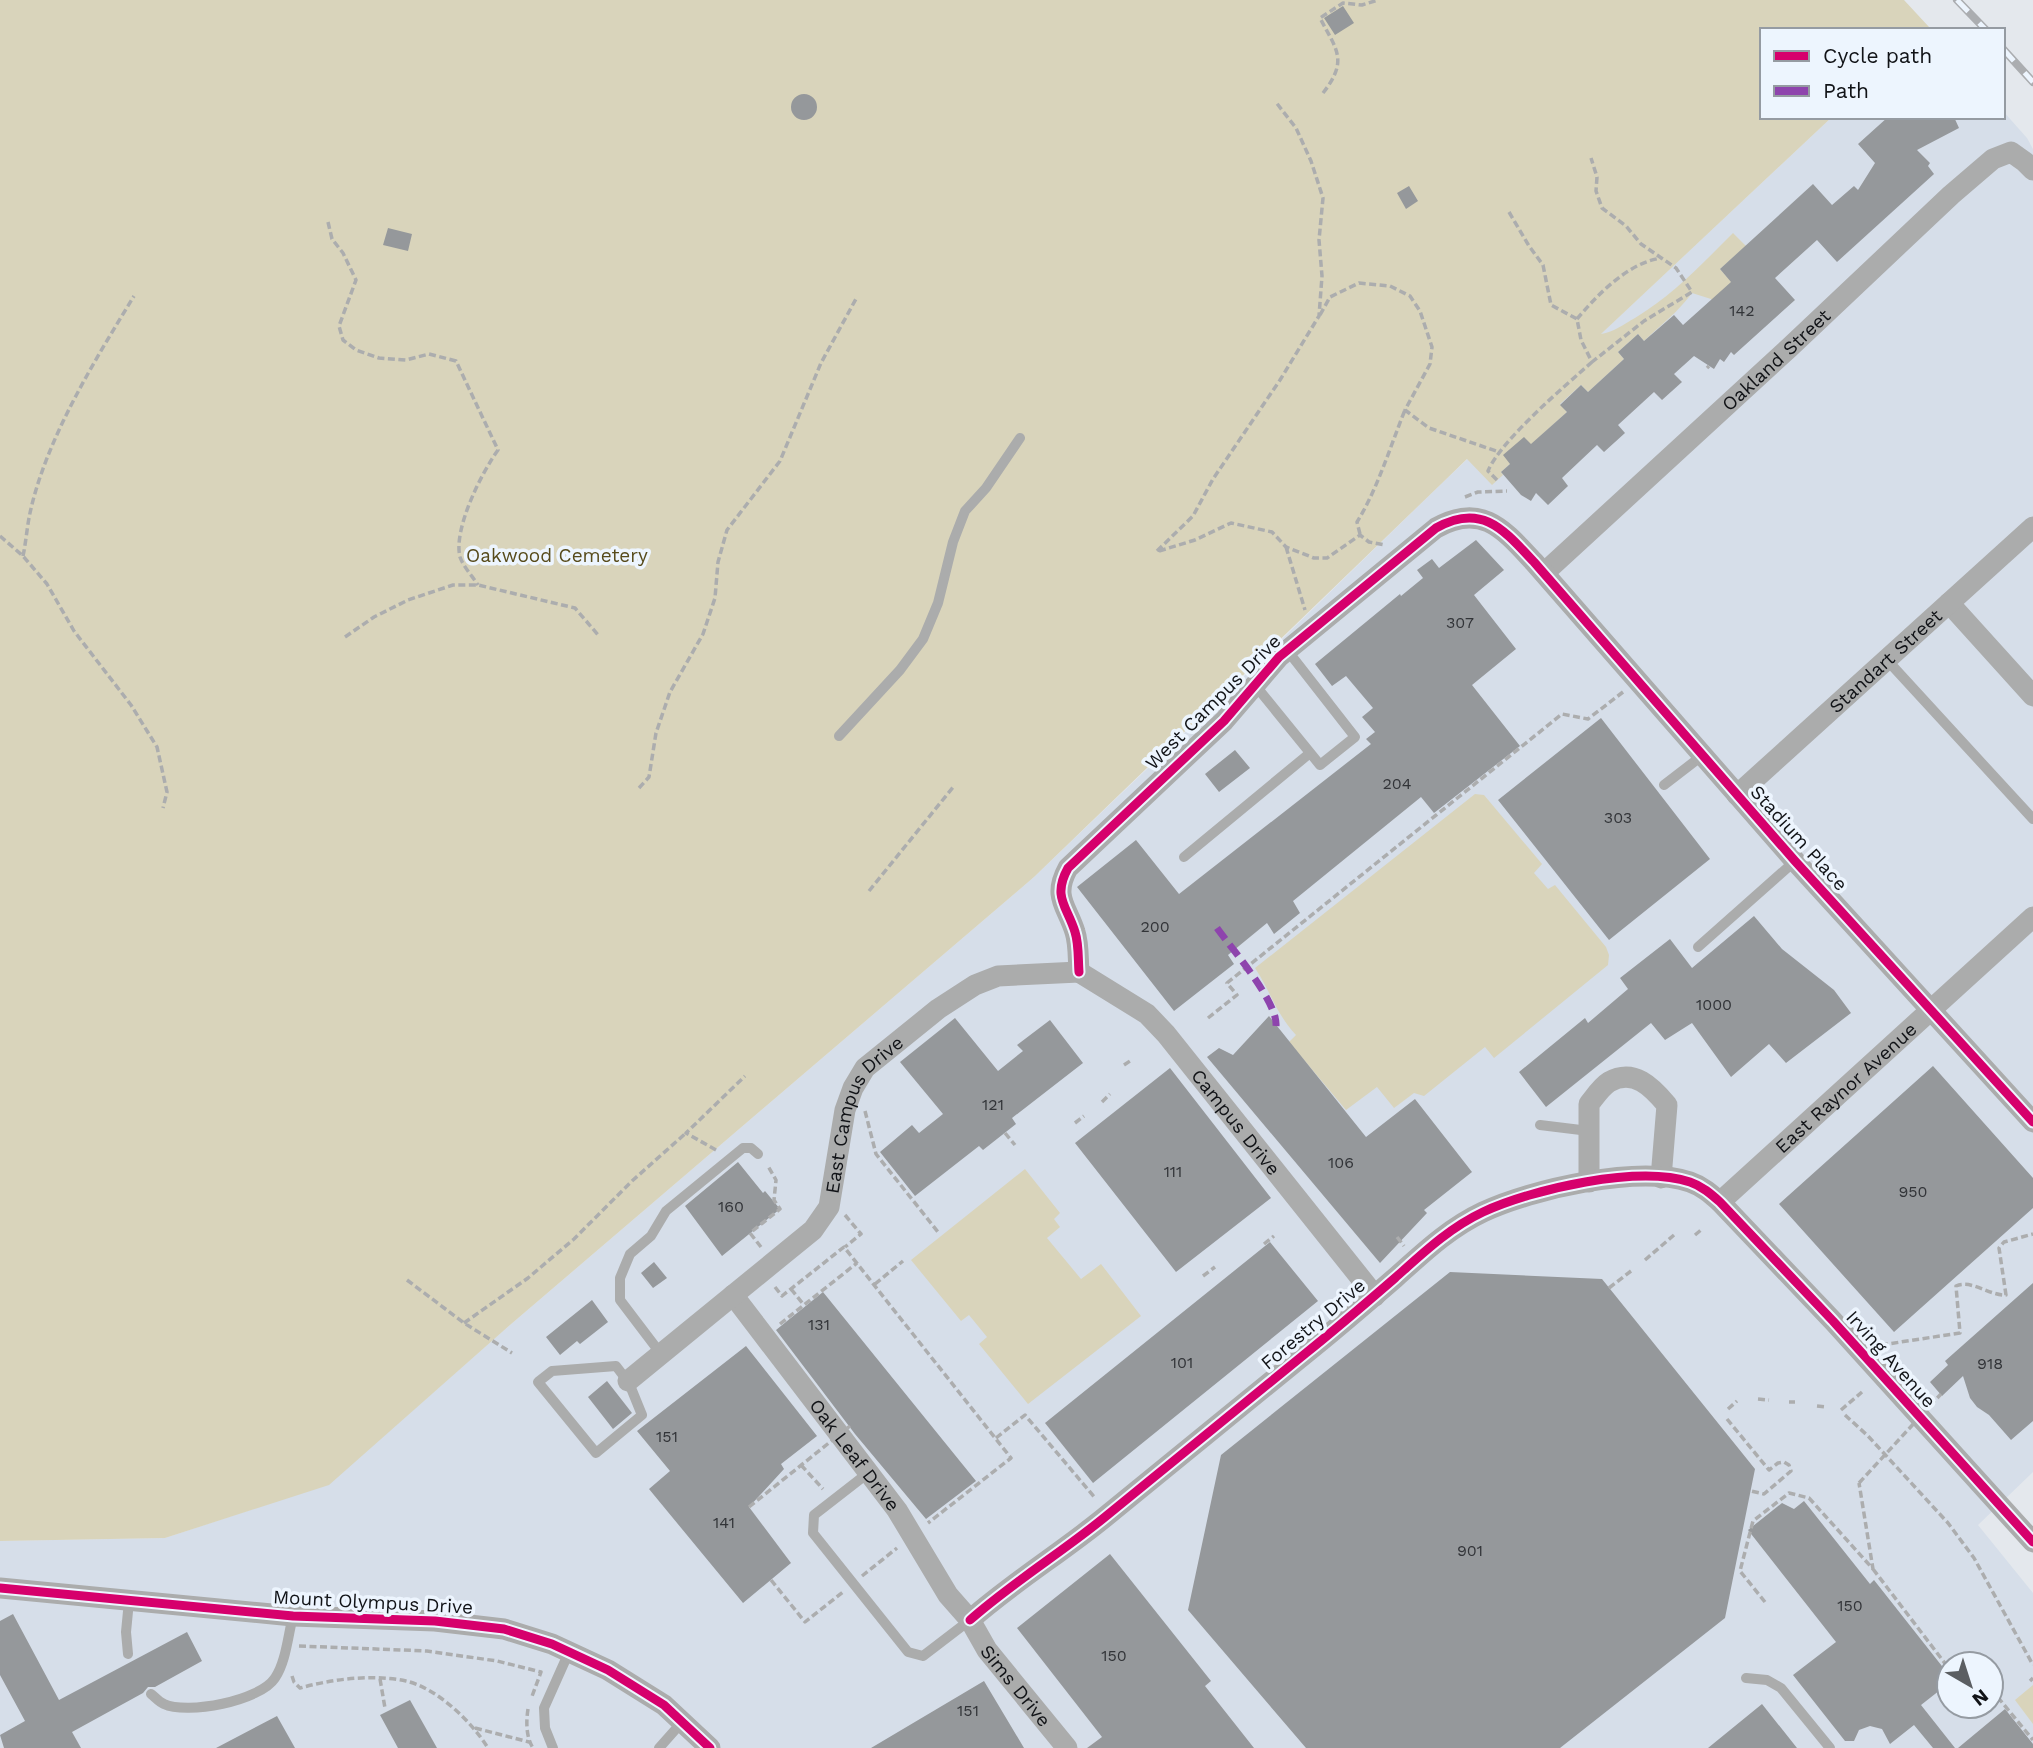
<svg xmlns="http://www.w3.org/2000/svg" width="2033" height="1748" viewBox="0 0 2033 1748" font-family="'Work Sans',sans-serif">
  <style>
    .built { fill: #d6dee9; fill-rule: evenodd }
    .green { fill: #d9d4bb }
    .building { fill: #95989b }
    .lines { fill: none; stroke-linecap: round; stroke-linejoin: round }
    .path { stroke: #acadae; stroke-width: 3.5; stroke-dasharray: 7 3.5; stroke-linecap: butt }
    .service { stroke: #abacac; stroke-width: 10 }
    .minor { stroke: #abacac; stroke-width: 21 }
    .rail-casing { stroke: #abadb0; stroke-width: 8 }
    .rail { stroke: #edf5fe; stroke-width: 5; stroke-dasharray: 16; stroke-linecap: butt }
    .path-bridge { stroke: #acadae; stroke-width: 3.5; stroke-dasharray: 7 3.5; stroke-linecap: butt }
    .quiet { stroke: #8e44ad; stroke-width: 7; stroke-dasharray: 14 7; stroke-linecap: butt }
    .cycleway-casing { stroke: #edf5fe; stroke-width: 13 }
    .cycleway { stroke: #d6006c; stroke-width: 9 }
    .labels { text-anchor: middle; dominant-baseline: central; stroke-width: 7; stroke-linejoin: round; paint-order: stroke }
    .number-label { font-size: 16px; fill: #323438 }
    .street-label { font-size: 19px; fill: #111317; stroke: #edf5fe }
    .park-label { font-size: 19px; fill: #574b1b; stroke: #edf5fe }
  </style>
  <rect width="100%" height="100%" fill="#e4e8ed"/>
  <path class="built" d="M2003 111 2027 138 2033 149V1472L1978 1525 2033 1593V1748H0V1541L165 1538 329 1484 510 1325 1034 877 1237 683 1441 484 1832 117H2003ZM1949 1664H1991V1706H1949Z"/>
  <path class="green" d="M0 0H1904L1929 27 1926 30H1762V117H1832L1601 334C1614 332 1624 324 1635 318 1673 295 1702 264 1733 233L1746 246 1720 269 1742 294 1716 305 1711 299 1692 293C1679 311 1661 325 1644 341L1638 334 1618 352 1624 359 1588 392 1581 385 1560 404 1567 412 1501 472 1503 475 1492 485 1467 459 1034 877 510 1325 329 1485 165 1538 0 1541Z
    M1475 794 1484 795 1542 864 1534 873 1548 889 1555 885 1606 947 1609 955 1608 965 1494 1058 1485 1047 1424 1096 1414 1093 1394 1108 1377 1087 1346 1110 1289 1042 1296 1035C1275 1012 1271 992 1255 968Z
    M1025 1169 1060 1213 1054 1219 1060 1227 1047 1238 1081 1279 1101 1264 1141 1316 1028 1404 979 1344 987 1337 969 1315 961 1321 911 1260Z
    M2033 1685V1724L2015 1700Z"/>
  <path class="building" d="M1343 6 1354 23 1335 35 1324 18Z
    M791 107a13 13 0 1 1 26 0a13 13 0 1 1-26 0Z
    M1888 117H1954L1959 128 1917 150 1930 163 1928 166 1934 174 1837 262 1817 240 1775 278 1795 300 1734 355 1731 352 1724 362 1720 359 1714 369 1694 356 1674 374 1682 382 1662 400 1654 392 1618 425 1625 433 1604 452 1597 445 1562 478 1568 486 1548 505 1536 493 1531 501 1521 495 1501 472 1510 464 1503 455 1524 437 1531 444 1567 412 1560 405 1581 385 1588 392 1624 359 1618 352 1638 334 1644 341 1674 315 1683 325 1731 282 1720 269 1813 184 1832 205 1854 186 1858 190 1875 163 1858 144Z
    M1409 186 1418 201 1406 209 1397 193Z
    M388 228 412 234 408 251 383 245Z
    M1476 540 1504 570 1474 595 1516 649 1472 685 1520 746 1434 813 1421 797 1293 901 1300 913 1274 934 1267 923 1228 955 1234 964 1174 1011 1077 887 1136 840 1179 894 1371 744 1366 739 1375 732 1362 717 1373 708 1346 676 1332 686 1315 664 1400 594 1401 596 1423 578 1417 570 1432 559 1439 568Z
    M1601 718 1710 859 1609 940 1498 800Z
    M1235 750 1250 768 1219 792 1205 774Z
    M1754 916 1782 949 1834 990 1851 1013 1786 1063 1769 1044 1731 1077 1692 1023 1665 1040 1651 1023 1546 1107 1519 1072 1585 1018 1588 1023 1628 989 1620 978 1670 939 1692 968Z
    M1269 1016 1366 1137 1415 1099 1472 1172 1424 1210 1427 1213 1380 1263 1207 1057 1219 1048 1233 1055Z
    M955 1018 998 1071 1023 1051 1017 1045 1050 1020 1083 1063 1012 1118 1016 1124 983 1150 979 1146 915 1196 880 1152 912 1125 919 1133 943 1114 900 1062Z
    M1933 1066 2033 1178V1208L1894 1332 1779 1204Z
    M1170 1068 1271 1198 1176 1272 1075 1143Z
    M738 1162 763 1193 765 1191 780 1209 722 1256 685 1206Z
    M1270 1242 1318 1301 1093 1483 1045 1423Z
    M654 1262 667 1278 653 1288 641 1273Z
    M1450 1272 1602 1279 1755 1469 1725 1618 1560 1748H1306L1188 1610 1221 1455Z
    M2033 1283V1421L2011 1440 1989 1415 1977 1407 1970 1398 1963 1376 1942 1396 1930 1382 1948 1365 1945 1361Z
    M823 1292 976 1481 926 1519 855 1434 776 1330Z
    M592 1300 608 1322 580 1344 577 1341 560 1355 546 1337Z
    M746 1346 817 1436 781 1464 784 1469 749 1507 791 1563 743 1603 649 1489 670 1471 637 1431Z
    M607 1381 632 1413 613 1429 588 1397Z
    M1804 1501 1870 1584 1874 1580 1949 1675V1683L1921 1705 1955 1748H1933L1914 1725 1890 1744 1882 1729 1870 1726 1859 1730 1854 1741H1845L1793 1675 1836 1642 1748 1530 1782 1503 1794 1509Z
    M1110 1554 1211 1681 1205 1686 1254 1748H1087L1102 1737 1017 1628Z
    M13 1614 59 1700 187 1632 202 1661 155 1687H148L143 1693 72 1732 81 1748H4L0 1735 25 1721 0 1675V1621Z
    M984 1681 1024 1748H871Z
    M410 1700 437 1748H398L380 1715Z
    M1762 1704 1797 1748H1708Z
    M2005 1709 2033 1744V1748H1958Z
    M277 1716 295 1748H216Z"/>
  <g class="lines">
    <path class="path" d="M1323 93C1349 60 1336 49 1320 18L1343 3 1362 5 1378 0
      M1509 212 1529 246 1543 265 1551 305 1577 319 1581 340 1592 362 1644 321 1692 292 1676 268 1641 244 1626 226 1602 208 1596 191 1597 177 1591 158
      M328 222 332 239 343 253 356 280 339 326 343 340 356 350 379 358 406 360 429 354 456 361 498 450C482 472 453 529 460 557 463 566 473 577 478 585
      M1320 315 1330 297 1359 283 1390 286 1410 296 1420 311 1432 347 1430 364 1405 410 1429 428 1499 452
      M1577 319C1598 294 1629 262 1662 258
      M1707 368 1709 366
      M1497 480 1488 471C1501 440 1565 386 1592 362
      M1465 497 1478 492 1507 491
      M1360 534 1357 522C1378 488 1390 447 1405 410
      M0 536 23 556 47 584 74 631 131 705 157 747 167 792 163 808
      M1286 547 1305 610
      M1157 551 1193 516 1213 479 1280 380 1319 316 1322 276 1319 240 1323 198 1311 161 1296 128 1275 101
      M1159 551 1195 540 1231 523 1272 532 1286 547 1314 558H1327L1360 535 1369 542 1385 545
      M23 556C26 542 27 527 30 513 46 439 95 360 134 296
      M345 637 374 617 408 600 453 585H478L575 608 599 636
      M639 788 649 777 656 733 670 692 703 634 715 598 718 562 727 530 780 461 821 363 857 297
      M869 891 954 786
      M1208 1018 1237 995 1227 983 1562 714 1588 719 1623 692
      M1124 1065 1130 1061
      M1102 1102 1110 1094
      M865 1111 876 1154 938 1232
      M1075 1123 1084 1116
      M1005 1133 1015 1145
      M716 1150 686 1133 745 1076
      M845 1215 861 1234 845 1247
      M1695 1235 1701 1230
      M1397 1237 1404 1246
      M1264 1244 1274 1236
      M761 1247 750 1233 780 1209 774 1200 776 1180 768 1166
      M1645 1260 1674 1235
      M1203 1276 1215 1267
      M407 1280 464 1323 512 1353
      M875 1284 903 1261
      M775 1287 782 1296 844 1247 1011 1458 928 1523
      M1609 1288 1631 1271
      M791 1289 804 1305
      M464 1323 528 1278 574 1239 632 1181 686 1133
      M780 1324 857 1263
      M1881 1345 1960 1333 1956 1286C1971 1279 1990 1296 2006 1295L1999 1248 2004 1242 2033 1234
      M1758 1399 1769 1400
      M1789 1402H1795
      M1817 1406 1826 1407
      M1728 1409 1737 1401
      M1841 1410 1862 1392
      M1845 1415 1868 1436 1948 1523 1974 1558 2033 1665
      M1727 1419 1769 1470 1778 1463 1784 1462 1789 1465 1791 1471 1764 1494 1751 1491
      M996 1438 1025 1415 1096 1499
      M801 1465 823 1489
      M1873 1569 1947 1666 1949 1664
      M862 1576 897 1548
      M771 1580 805 1622 843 1592
      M1765 1602 1740 1571 1753 1521 1789 1493 1809 1498 1873 1569 1859 1483
      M299 1646 427 1651 497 1661 541 1672 531 1699
      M1949 1664 1956 1659 1961 1664
      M292 1676 294 1682 300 1688C333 1679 372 1674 406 1681 437 1688 472 1722 488 1748
      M380 1679 385 1708
      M2030 1681 2033 1678
      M1991 1689 2033 1740
      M1979 1706 1986 1714
      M528 1709C526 1722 526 1737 533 1748
      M475 1728 529 1742"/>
    <path class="service" d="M1887 660 2033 819
      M1255 685 1320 765 1355 737 1287 650
      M839 736 900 670 923 639 938 603 953 542 965 511 986 488 1020 438
      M1664 785 1703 755
      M1184 857 1310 753
      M1698 947 1795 861
      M1540 1125 1589 1131
      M661 1354 620 1300V1278L630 1254 651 1236 666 1211 743 1148H751L758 1154
      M616 1366 629 1383 642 1415 596 1453 538 1382 552 1371Z
      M868 1473 814 1515 813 1533 908 1652 923 1656 970 1620
      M128 1654 126 1632 129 1601
      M1746 1678 1767 1680 1781 1688 1830 1748
      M151 1694C155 1697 159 1702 164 1704 187 1715 260 1701 275 1678 286 1662 288 1635 293 1616
      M553 1748 545 1728 544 1708 569 1652
      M659 1748 683 1721"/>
    <g class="minor">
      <path id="s1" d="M1544 573 1789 348 1951 195 1993 159 2011 152 2025 162 2033 170"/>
      <path d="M1949 603 2033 696"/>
      <path id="s2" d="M1737 795 2033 527"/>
      <path d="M1079 972C1078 960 1079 944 1075 932 1067 906 1052 897 1068 868L1224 721 1279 657 1436 528C1482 502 1504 530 1534 562L1795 861 2033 1122"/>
      <path id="s3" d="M1079 972 1147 1014 1166 1034 1375 1296"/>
      <path d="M1589 1182V1104C1594 1098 1601 1087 1609 1082 1634 1068 1652 1087 1667 1105L1661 1178"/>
      <path id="s4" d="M1720 1202 2033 917"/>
      <path id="s5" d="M733 1295 897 1510 948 1595 970 1620 987 1650 1067 1748"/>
      <path id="s6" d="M628 1381 813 1230 829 1207 845 1110 853 1088 865 1068 938 1009 975 985 998 976 1079 972"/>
      <path d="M0 1588 293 1616 435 1621 504 1629 552 1644 608 1670 664 1705 710 1748"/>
      <path d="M970 1620C1013 1582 1061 1553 1105 1517 1172 1463 1239 1408 1306 1353 1336 1329 1365 1304 1395 1278 1423 1253 1449 1228 1483 1212 1532 1189 1638 1165 1690 1182 1702 1186 1711 1194 1720 1202L1833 1321 2033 1542"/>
    </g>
    <defs>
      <path id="rail" d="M1957 0 1986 30
        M2003 49 2033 82"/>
    </defs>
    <use href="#rail" class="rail-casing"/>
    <use href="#rail" class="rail"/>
    <path class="path-bridge" d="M1859 1483 1941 1394
      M749 1507 850 1426"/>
    <path class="quiet" d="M1217 928C1232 949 1278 1002 1276 1026"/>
    <defs>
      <path id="cycleway" d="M1079 972C1078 960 1079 944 1075 932 1067 906 1052 897 1068 868L1224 721 1279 657 1436 528C1482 502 1504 530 1534 562L1795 861 2033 1122
        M0 1588 293 1616 435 1621 504 1629 552 1644 608 1670 664 1705 710 1748
        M970 1620C1013 1582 1061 1553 1105 1517 1172 1463 1239 1408 1306 1353 1336 1329 1365 1304 1395 1278 1423 1253 1449 1228 1483 1212 1532 1189 1638 1165 1690 1182 1702 1186 1711 1194 1720 1202L1833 1321 2033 1542"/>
    </defs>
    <use href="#cycleway" class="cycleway-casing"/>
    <use href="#cycleway" class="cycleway"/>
  </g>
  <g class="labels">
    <g class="number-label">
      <text x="1742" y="310">142</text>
      <text x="1460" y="622">307</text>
      <text x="1397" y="783">204</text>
      <text x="1618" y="817">303</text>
      <text x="1155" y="926">200</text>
      <text x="1714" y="1004">1000</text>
      <text x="993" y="1104">121</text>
      <text x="1341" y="1162">106</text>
      <text x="1173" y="1171">111</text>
      <text x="1913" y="1191">950</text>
      <text x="731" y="1206">160</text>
      <text x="819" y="1324">131</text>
      <text x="1182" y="1362">101</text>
      <text x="1990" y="1363">918</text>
      <text x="667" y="1436">151</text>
      <text x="724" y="1522">141</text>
      <text x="1470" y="1550">901</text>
      <text x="1850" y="1605">150</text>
      <text x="1114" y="1655">150</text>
      <text x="968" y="1710">151</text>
    </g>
    <g class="street-label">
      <text stroke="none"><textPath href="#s1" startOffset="315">Oakland Street</textPath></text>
      <text stroke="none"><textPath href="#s2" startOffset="200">Standart Street</textPath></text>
      <text transform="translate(1213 702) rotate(-45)">West Campus Drive</text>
      <text transform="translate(1799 838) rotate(48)">Stadium Place</text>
      <text stroke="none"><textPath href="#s4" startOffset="170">East Raynor Avenue</textPath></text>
      <text stroke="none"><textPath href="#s6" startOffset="369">East Campus Drive</textPath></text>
      <text stroke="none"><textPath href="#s3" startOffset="220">Campus Drive</textPath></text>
      <text transform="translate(1313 1324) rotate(-40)">Forestry Drive</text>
      <text transform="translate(1891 1359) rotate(48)">Irving Avenue</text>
      <text stroke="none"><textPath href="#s5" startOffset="201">Oak Leaf Drive</textPath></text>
      <text transform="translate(373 1602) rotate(3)">Mount Olympus Drive</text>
      <text stroke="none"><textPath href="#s5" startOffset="483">Sims Drive</textPath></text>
    </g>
    <g class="park-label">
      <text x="557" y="555">Oakwood Cemetery</text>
    </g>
  </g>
  <rect x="1760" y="28" width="245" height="91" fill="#edf5fe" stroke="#959ba2" stroke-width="2"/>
  <rect x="1774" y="51" width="35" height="10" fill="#d6006c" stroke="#959ba2" stroke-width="2"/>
  <text x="1823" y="63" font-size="21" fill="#111317">Cycle path</text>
  <rect x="1774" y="86" width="35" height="10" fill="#8e44ad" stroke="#959ba2" stroke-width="2"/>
  <text x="1823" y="98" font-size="21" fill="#111317">Path</text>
  <g transform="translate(1970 1685) rotate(141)"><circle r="33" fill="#edf5fe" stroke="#959ba2" stroke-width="2"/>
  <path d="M0-5L12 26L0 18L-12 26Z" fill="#5b5e62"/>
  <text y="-10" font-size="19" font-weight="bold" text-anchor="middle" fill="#111317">N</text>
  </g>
</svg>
